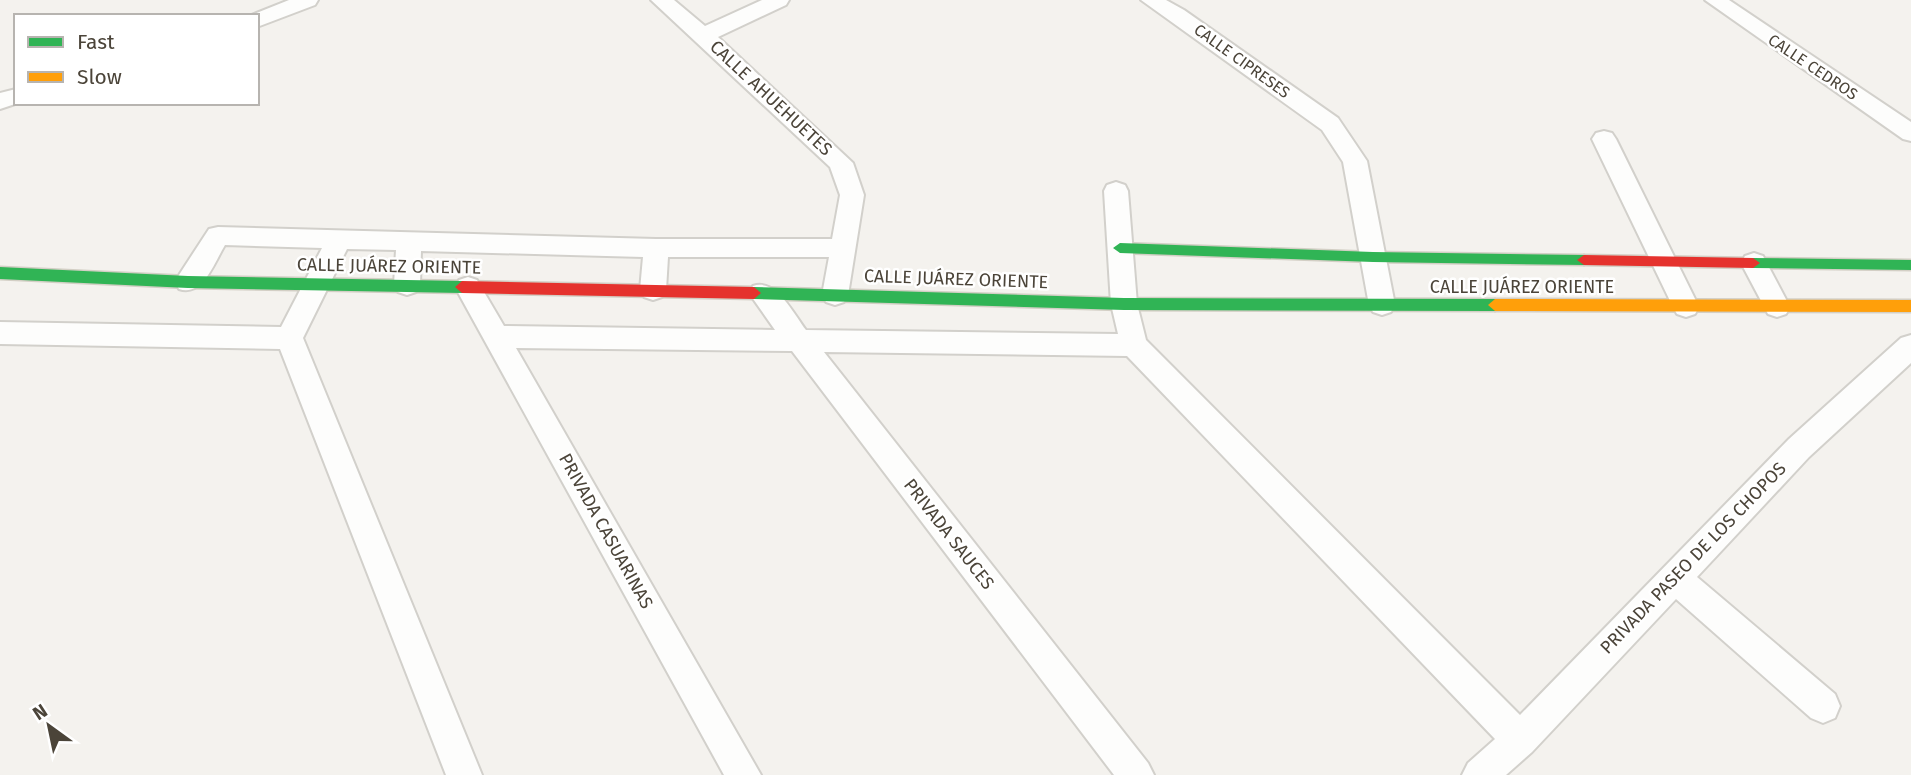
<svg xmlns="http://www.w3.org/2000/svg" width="1911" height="775" viewBox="0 0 1911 775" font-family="'Fira Sans',sans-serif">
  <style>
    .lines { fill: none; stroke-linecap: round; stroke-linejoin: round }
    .street-casing { stroke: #d2d0cb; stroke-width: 4 }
    .fast-casing { stroke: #d3cfc5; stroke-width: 3 }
    .slow-casing { stroke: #d3cfc5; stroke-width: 3 }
    .jam-casing { stroke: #d3cfc5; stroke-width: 3 }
    .street { fill: #fdfdfc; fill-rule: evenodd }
    .fast { fill: #30b455; fill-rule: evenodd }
    .slow { fill: #ff9f0a; fill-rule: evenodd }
    .jam { fill: #e5322d; fill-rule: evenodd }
    .labels { text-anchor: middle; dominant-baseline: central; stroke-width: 5; stroke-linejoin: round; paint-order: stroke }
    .far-street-label { font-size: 16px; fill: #4b4439; stroke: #fff }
    .street-label { font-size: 18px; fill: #4b4439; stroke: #fff }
  </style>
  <rect width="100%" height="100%" fill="#f4f2ee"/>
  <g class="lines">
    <defs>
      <path id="street" d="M289 0H318L315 5 257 27V16H249Z
        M651 0H674L705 26 762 0H789L786 5 718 37 853 163 864 195 848 295 844 302 835 305 826 302 822 295 829 257H668L666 290 662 297 653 300 644 297 640 290 643 257 421 251 420 285 416 292 407 295 398 292 394 285 396 250 347 249 303 338 482 775H446L280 349 0 344V322L281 327 322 248 225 245C214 263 203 297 179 289L175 282 179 275 209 229 218 227 656 239H832L840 195 830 167Z
        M1141 0H1166L1184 10 1338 118 1367 161 1395 305 1391 312 1382 315 1373 312 1369 305 1343 162 1322 130Z
        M1705 0H1729L1911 122V141L1903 139Z
        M16 89 18 103 0 109V93Z
        M1604 131 1612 133 1616 139 1699 307 1695 314 1686 317 1677 314 1673 307 1592 139 1596 133Z
        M1116 182 1125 185 1128 191 1137 304 1146 340 1520 715 1789 439 1901 338 1911 335V363L1809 457 1697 577 1835 694 1840 706 1835 718 1823 723 1811 718 1676 599 1532 752 1506 775H1462L1468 763 1495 739 1127 356 824 352 1148 763 1154 775H1114L792 351 516 348 761 775H724L455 287 459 280 468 277 477 280 504 326 775 330 749 293 753 286C776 278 793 313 806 330L1118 334 1111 304 1104 191 1107 185Z
        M1754 253 1763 256 1790 307 1786 314 1777 317 1768 314 1741 263 1745 256Z"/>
      <path id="fast" d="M1120 243 1373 252 1584 255 1591 260 1584 265 1373 262 1120 253 1113 248Z
        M1753 258 1911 260V270L1753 268 1746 263Z
        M0 267 188 276 462 281 469 287 462 293 188 288 0 279Z
        M754 287 1124 298 1495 299 1502 305 1495 311 1124 310 754 299 747 293Z"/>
      <path id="slow" d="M1495 299 1911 300V312L1495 311 1488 305Z"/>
      <path id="jam" d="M1584 255 1753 258 1760 263 1753 268 1584 265 1577 260Z
        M462 281 754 287 761 293 754 299 462 293 455 287Z"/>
    </defs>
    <use href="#street" class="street-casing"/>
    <use href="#fast" class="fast-casing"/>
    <use href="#slow" class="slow-casing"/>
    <use href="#jam" class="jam-casing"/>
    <use href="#street" class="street"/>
    <use href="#fast" class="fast"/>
    <use href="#slow" class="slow"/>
    <use href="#jam" class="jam"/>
  </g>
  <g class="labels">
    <g class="far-street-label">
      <text transform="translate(1242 61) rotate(36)">CALLE CIPRESES</text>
      <text transform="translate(1813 67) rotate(34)">CALLE CEDROS</text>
    </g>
    <g class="street-label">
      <text transform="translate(771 98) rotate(43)">CALLE AHUEHUETES</text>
      <text transform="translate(389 266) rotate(1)">CALLE JUÁREZ ORIENTE</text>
      <text transform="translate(956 279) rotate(2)">CALLE JUÁREZ ORIENTE</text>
      <text x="1522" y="287">CALLE JUÁREZ ORIENTE</text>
      <text transform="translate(606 531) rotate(61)">PRIVADA CASUARINAS</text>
      <text transform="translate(949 534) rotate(52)">PRIVADA SAUCES</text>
      <text transform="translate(1693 558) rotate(-46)">PRIVADA PASEO DE LOS CHOPOS</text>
    </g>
  </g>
  <rect x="14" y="14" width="245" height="91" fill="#ffffff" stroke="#b7b4b0" stroke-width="2"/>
  <rect x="28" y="37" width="35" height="10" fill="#30b455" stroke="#b7b4b0" stroke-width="2"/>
  <text x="77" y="49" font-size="21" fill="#4b4439">Fast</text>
  <rect x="28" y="72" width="35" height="10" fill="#ff9f0a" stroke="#b7b4b0" stroke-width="2"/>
  <text x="77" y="84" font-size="21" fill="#4b4439">Slow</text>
  <g transform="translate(49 726) rotate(327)" stroke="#ffffff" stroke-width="5" paint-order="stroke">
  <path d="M0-5L12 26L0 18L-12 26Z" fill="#4b4439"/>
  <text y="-10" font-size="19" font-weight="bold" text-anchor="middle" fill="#4b4439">N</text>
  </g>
</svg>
